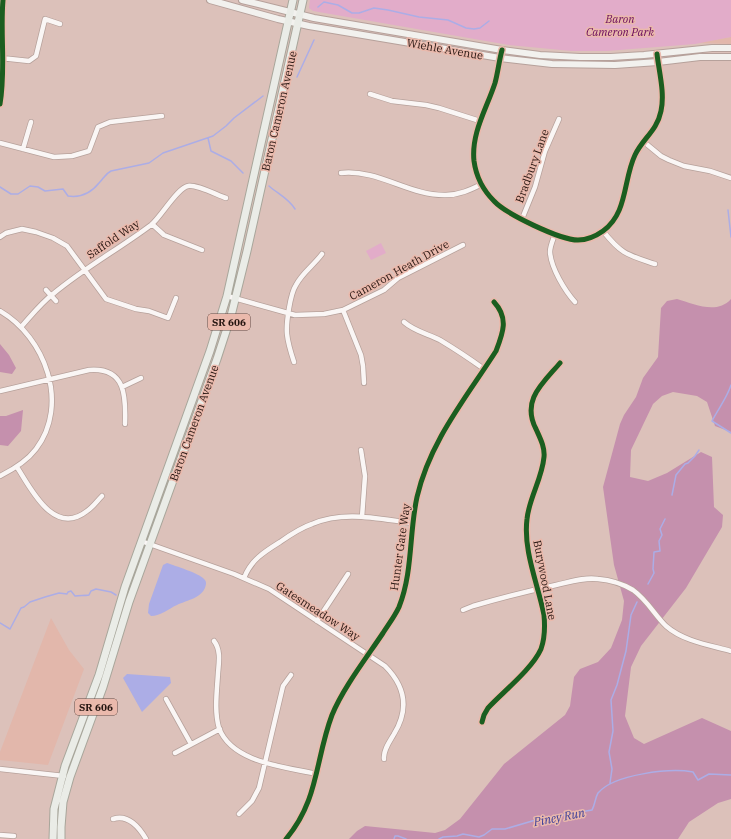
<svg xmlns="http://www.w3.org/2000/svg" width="731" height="839" viewBox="0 0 731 839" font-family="'IBM Plex Serif',serif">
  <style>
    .built { fill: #e2b7ab }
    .green { fill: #e2acc9 }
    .forest { fill: #c590ad }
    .water { fill: #acade6 }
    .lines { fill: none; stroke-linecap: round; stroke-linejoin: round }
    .stream { stroke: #acade6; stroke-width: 1.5 }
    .street-casing { stroke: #b6a19b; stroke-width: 6 }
    .secondary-casing { stroke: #b6a19b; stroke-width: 8 }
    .primary-casing { stroke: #a8a69b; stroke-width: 9 }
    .street { stroke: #faf6f5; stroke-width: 4.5 }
    .secondary { stroke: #f2f1ee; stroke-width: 6 }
    .primary { stroke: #eaece7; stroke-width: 7 }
    .cycleway-casing { stroke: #eab9ac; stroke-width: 8 }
    .cycleway { stroke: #1b5e20; stroke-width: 5 }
    .labels { text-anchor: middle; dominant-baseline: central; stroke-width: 3; stroke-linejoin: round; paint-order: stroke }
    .shield { fill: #eab9ac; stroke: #624740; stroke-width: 1 }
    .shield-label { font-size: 10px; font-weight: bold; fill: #271611 }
    .park-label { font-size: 11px; font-style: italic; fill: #69095c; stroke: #eab9ac }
    .street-label { font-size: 11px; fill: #271611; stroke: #eab9ac }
    .water-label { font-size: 12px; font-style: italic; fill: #363a99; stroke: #eab9ac }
  </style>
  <rect width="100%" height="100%" fill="#dcc1ba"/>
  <path class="built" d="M731 37V44L695 43Z
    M51 618 69 650 84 669 48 765 0 760V752Z"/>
  <path class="green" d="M310 0H731V37L695 44 607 51H572L509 45 313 11 309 8Z
    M381 243 386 253 371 260 366 251Z"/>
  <path class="forest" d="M677 299C694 304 717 315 731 299V432L715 426 707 402 697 396 673 392 662 396 653 404 631 450 630 477 648 481 667 473 701 452 712 457 714 507 723 515 722 527 686 588 641 646 631 667 625 716 634 738 644 744 702 718 731 731V799L718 803 689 822 678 839H349L357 831 365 826 435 833 445 830 460 819 504 764 565 715 570 706 574 677 580 669 598 662 611 648 622 620 624 601 614 565 603 487 620 424 624 415 636 397 643 378 658 357 661 308 667 301Z
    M0 344 9 355 16 368 12 374 0 372Z
    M23 410 21 431 8 446 0 445V416H6Z"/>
  <path class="water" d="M167 563C175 566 199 573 204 579 206 581 206 582 206 584 204 598 187 600 177 605 168 609 161 616 151 616L148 613 149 604 163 565Z
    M127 674 170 677 171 683 142 712 123 678Z"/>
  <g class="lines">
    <path class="stream" d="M318 7 324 2 338 5 352 13H359L374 8 388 10 419 17 448 20 466 28 474 29 480 28 489 21
      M297 77 314 40
      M208 138 211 151 231 161 243 173
      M269 186C278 194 288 198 295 209
      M0 187 11 194H18L30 186 38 187 45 191 63 189 68 196C81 198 91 193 99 183 104 178 105 174 111 171L149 163 163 153 213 136 226 126 234 118 263 96
      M728 210 731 237
      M731 385C727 398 718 409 712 421L731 433
      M672 495 676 475 685 464 688 463 695 456 699 450
      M648 584 654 573 653 569 654 552 660 551 659 541 662 535 660 529 665 519
      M0 623 10 629 21 608 24 607 30 602 45 597 59 593 67 594 68 592 71 591 75 596C80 595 84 596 89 595L91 591 96 589 111 592 116 595
      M610 783 612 769 609 752 613 731 611 700 617 685 626 651 631 615 637 602
      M394 839 395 836H398L406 839
      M439 839 443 837 457 836 463 834 479 837 484 835 492 829H505L539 819 592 810C595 805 595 798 598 793 614 774 670 768 693 772L698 780 709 774 731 775"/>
    <defs>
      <path id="street" d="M502 50C499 61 498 72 495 83 487 108 471 133 474 161 476 176 483 190 494 201 506 214 560 240 578 240 587 240 596 236 603 231 628 213 623 180 635 155 643 138 657 131 661 111 665 93 659 72 657 54
        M1 58 29 61 36 56 45 19 60 24
        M370 94 392 101 426 105 439 108 480 121
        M0 104C6 69 0 34 3 0
        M644 142 661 156 669 160 684 166 710 171 731 178
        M0 143 54 157 72 156 89 151 98 127 110 122 162 116
        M23 149 31 122
        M341 173C379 169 409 196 446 195 459 195 470 190 482 184
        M522 219 535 187 545 151 559 119
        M152 224 164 235 202 250
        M603 231C622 255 628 255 655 264
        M555 234C553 240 550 246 550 252 551 268 565 291 575 302
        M0 237 6 233 22 229 36 232 53 238 67 246 106 299 136 309 149 311 168 318 176 298
        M46 290 56 301
        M227 296 295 315 324 314 343 310 384 290 398 278 463 245
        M343 310 361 355 363 366 364 383
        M0 311C45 337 70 404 36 449 27 461 14 469 0 476
        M404 322C414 331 428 334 440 340 455 349 470 359 484 369
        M21 327C31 316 41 303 53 294 84 268 119 249 151 225 161 217 177 188 188 186 196 184 217 195 226 198
        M294 362C291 353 288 344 287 334 286 324 290 294 296 285 302 273 314 265 322 254
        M122 387 141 378
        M0 391 89 370C126 367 126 397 125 424
        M361 450 365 476 362 517
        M17 467C31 489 54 537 87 511 93 507 97 501 102 496
        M141 541 234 574 269 589 385 666C405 686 410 708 394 734 390 741 383 750 384 759
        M244 578C251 560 264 552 280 542 290 535 300 528 312 524 344 510 379 519 412 523
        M463 610 473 606C501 598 528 591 556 585 570 582 584 577 598 579 610 580 623 584 633 590 647 600 654 614 666 626 683 641 709 645 731 651
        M317 621 348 574
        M214 641C221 650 219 662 218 673 217 691 214 711 219 728 232 763 286 767 317 774
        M166 699 191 744
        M482 722 484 715 488 708C504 691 532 669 541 649 545 638 545 626 544 615 538 584 523 551 527 519 529 498 542 479 544 457 545 447 540 438 536 429 521 400 543 383 560 363
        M175 753 220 729
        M0 769 64 776
        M239 814 252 801 259 788 283 686 291 675
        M113 819C128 814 139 827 146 839
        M0 835 14 836
        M286 839C319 800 315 760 332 715 343 688 367 657 383 633 388 625 395 616 399 607 413 572 409 533 417 497 430 441 466 398 496 351 503 333 509 318 494 302"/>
      <path id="secondary" d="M210 0 278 19 309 26 500 58 552 64 615 65 658 62 700 57H731
        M242 0 314 18 502 50 540 55 580 57H611L644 55 712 48H731"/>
      <path id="primary" d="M53 839 54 809 65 766 99 675 125 587 210 351 227 296 293 0
        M61 839V827L63 802 70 777 103 687 129 602 217 359 231 316 247 251 303 0"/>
    </defs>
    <use href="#street" class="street-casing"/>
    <use href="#secondary" class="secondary-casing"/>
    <use href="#primary" class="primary-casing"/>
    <use href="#street" class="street"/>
    <use href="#secondary" class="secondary"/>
    <use href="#primary" class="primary"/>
    <defs>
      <path id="cycleway" d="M502 50C499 61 498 72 495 83 487 108 471 133 474 161 476 176 483 190 494 201 506 214 560 240 578 240 587 240 596 236 603 231 628 213 623 180 635 155 643 138 657 131 661 111 665 93 659 72 657 54
        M0 104C6 69 0 34 3 0
        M482 722 484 715 488 708C504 691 532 669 541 649 545 638 545 626 544 615 538 584 523 551 527 519 529 498 542 479 544 457 545 447 540 438 536 429 521 400 543 383 560 363
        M286 839C319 800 315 760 332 715 343 688 367 657 383 633 388 625 395 616 399 607 413 572 409 533 417 497 430 441 466 398 496 351 503 333 509 318 494 302"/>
    </defs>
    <use href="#cycleway" class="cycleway-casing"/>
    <use href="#cycleway" class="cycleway"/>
  </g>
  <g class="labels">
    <g class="shield">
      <rect x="208" y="314" width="42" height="16" rx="3"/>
      <rect x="75" y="699" width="42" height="16" rx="3"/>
    </g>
    <g class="shield-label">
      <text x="229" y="322">SR 606</text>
      <text x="96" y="707">SR 606</text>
    </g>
    <g class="park-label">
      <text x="620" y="19">Baron<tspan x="620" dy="13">Cameron Park</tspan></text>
    </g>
    <g class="street-label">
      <text transform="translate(445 49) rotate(10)">Wiehle Avenue</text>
      <text transform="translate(279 111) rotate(-77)">Baron Cameron Avenue</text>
      <text transform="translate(532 166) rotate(-70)">Bradbury Lane</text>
      <text transform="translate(113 239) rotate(-34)">Saffold Way</text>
      <text transform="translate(399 270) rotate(-29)">Cameron Heath Drive</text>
      <text transform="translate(194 423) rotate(-70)">Baron Cameron Avenue</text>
      <text transform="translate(400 547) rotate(-82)">Hunter Gate Way</text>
      <text transform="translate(545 580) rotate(79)">Burywood Lane</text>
      <text transform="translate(318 611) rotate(33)">Gatesmeadow Way</text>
    </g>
    <g class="water-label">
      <text transform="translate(559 817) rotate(-11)">Piney Run</text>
    </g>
  </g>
</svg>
